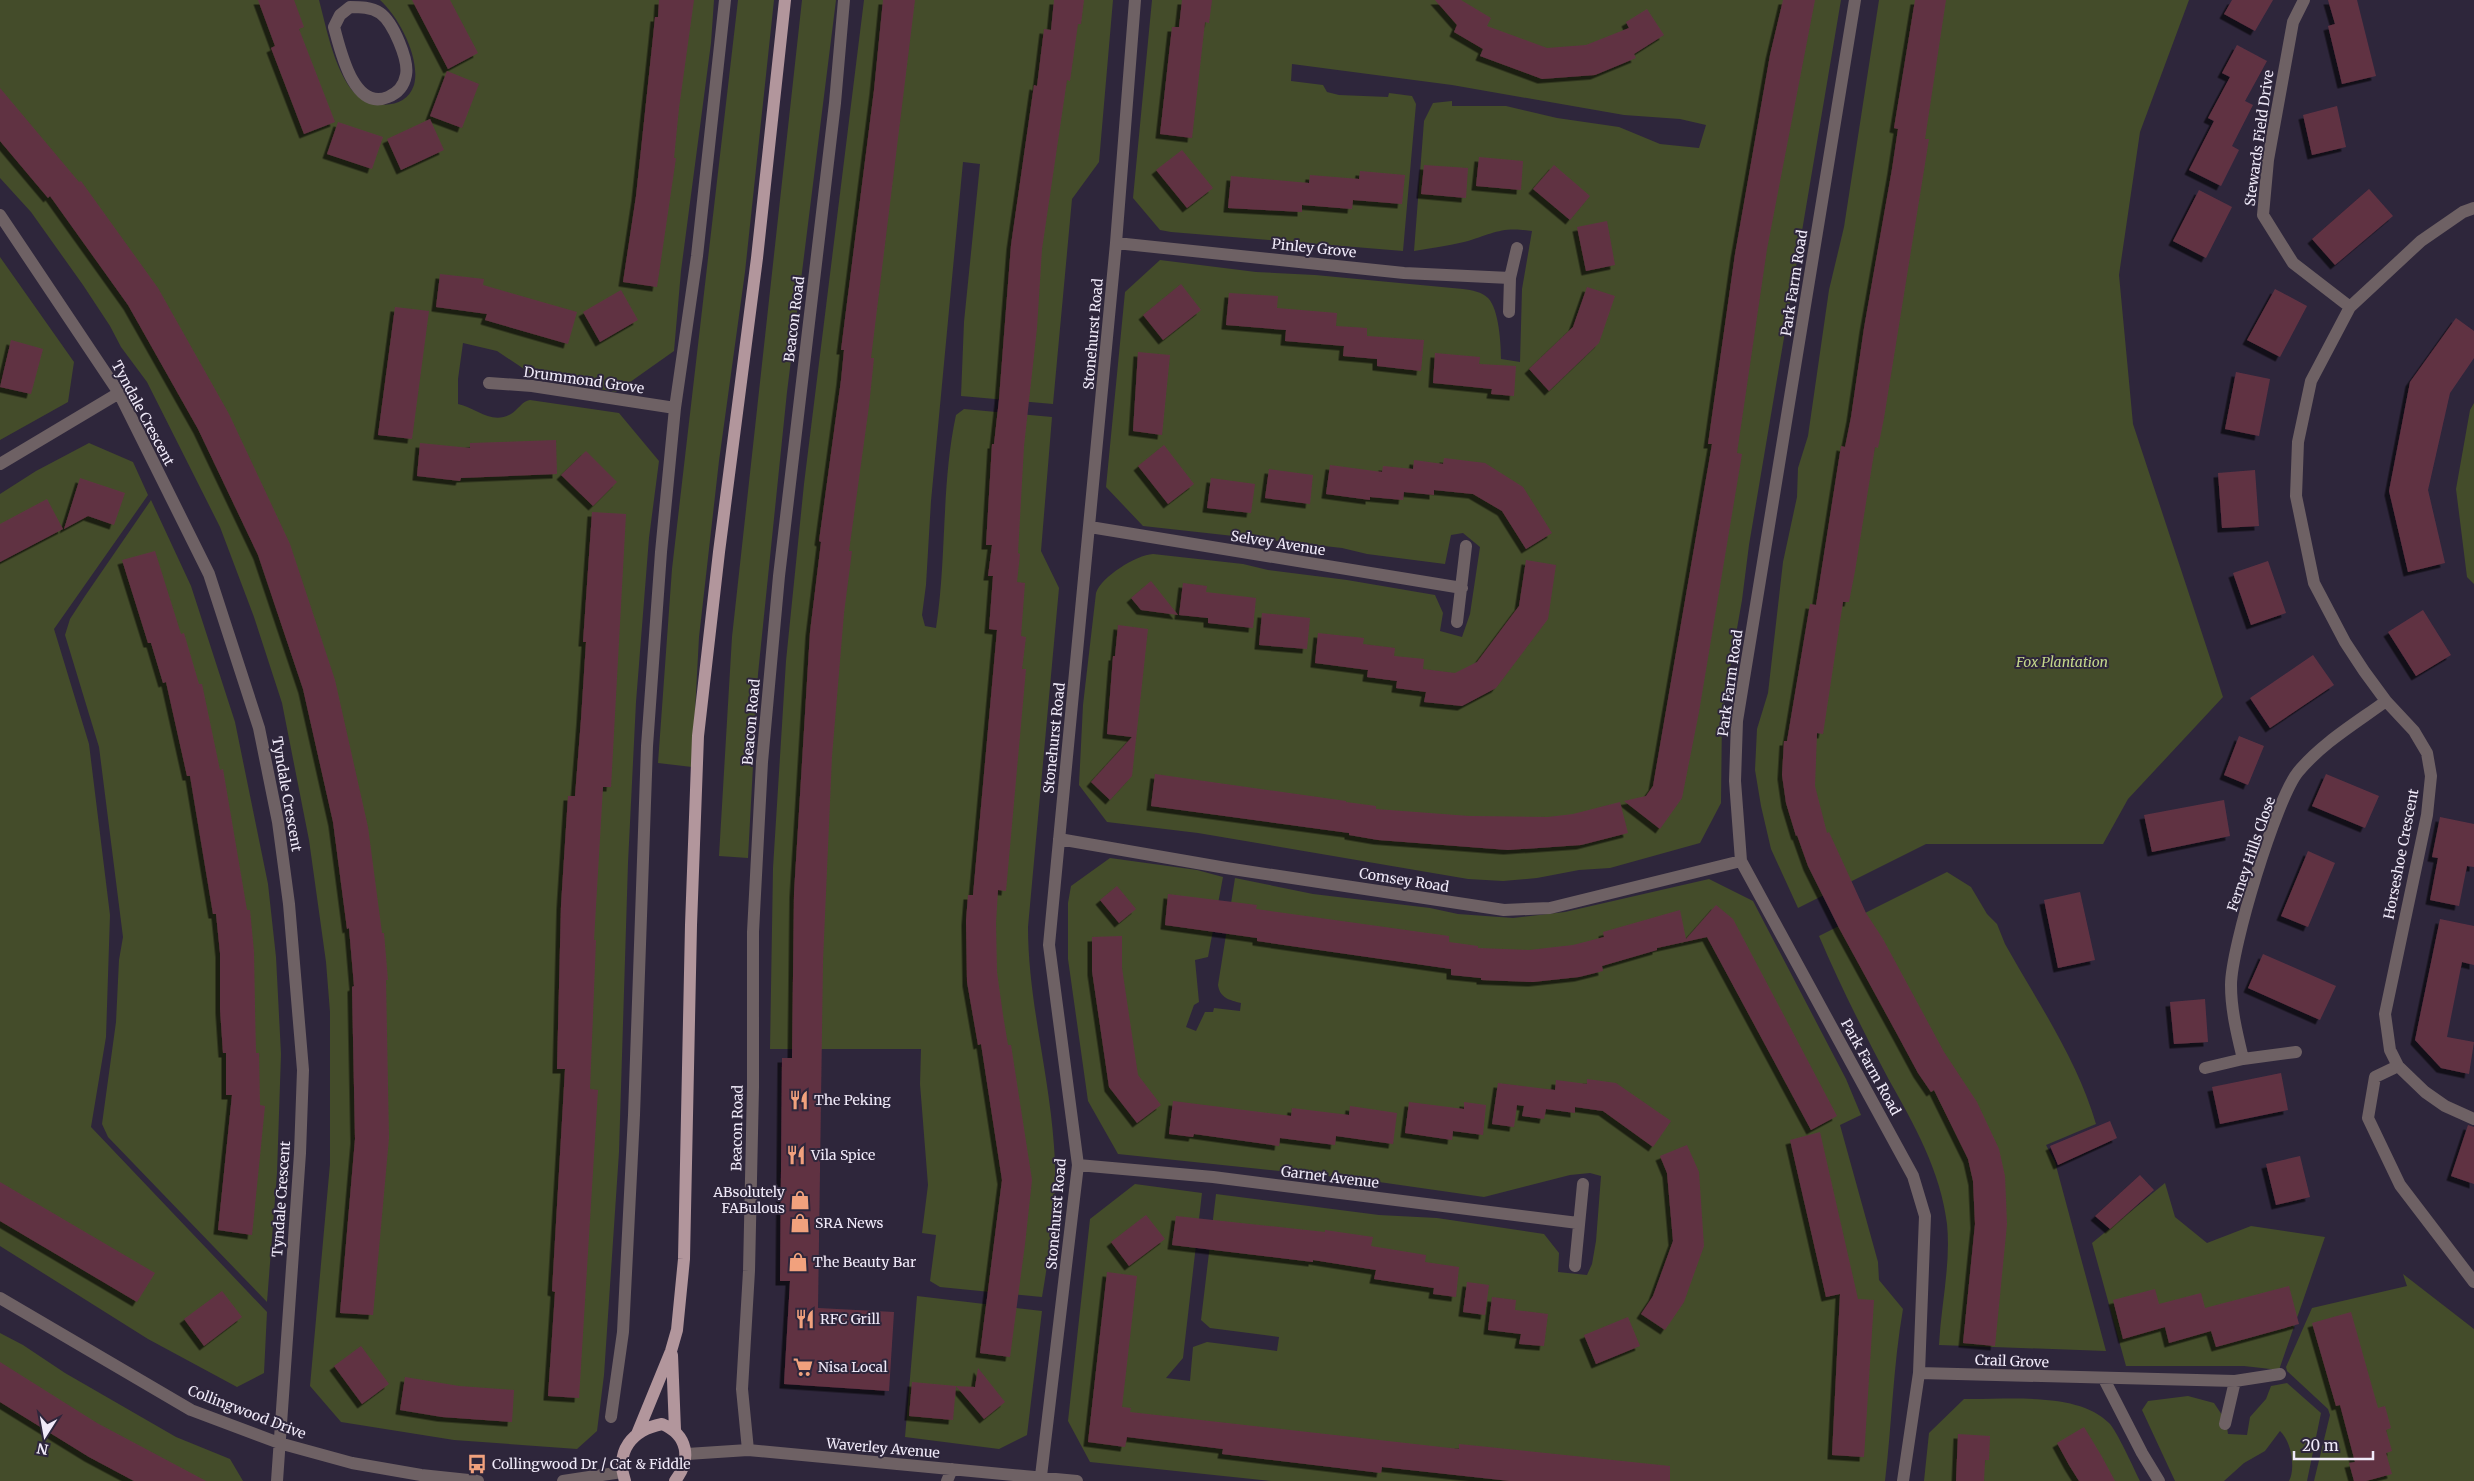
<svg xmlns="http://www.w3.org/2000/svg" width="2474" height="1481" font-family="Merriweather,serif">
<defs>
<filter id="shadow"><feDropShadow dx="-4.5" dy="4.5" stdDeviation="0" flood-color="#0009"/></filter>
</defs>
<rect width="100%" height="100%" fill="#2e263b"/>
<path fill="#444c2a" d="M0 0H319C327 30 333 64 351 89 366 108 405 113 414 85 421 59 399 17 380 0H714L711 43 681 271 674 351 616 392 536 377 497 351 463 343 458 379V404C477 408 491 425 511 414 518 410 522 401 530 400L619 413 659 461 649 538 636 702 628 863 619 1152 604 1375 597 1431 577 1449 454 1440 341 1422 310 1386 330 1164V1012L326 962 309 840 282 703 254 617 220 527 147 382 121 347 110 326 83 285 31 212 0 178Z
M738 0H774L745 272 719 461 699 637 692 767 658 763 672 569Z
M802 0H836L787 392 758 674 748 858 719 856 732 637Z
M864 0H1113L1099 162 1072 199 1053 404 961 396 964 322 980 164 963 162 931 501 926 585 922 615 925 626 936 628C947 557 941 485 956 415L964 409 1052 417 1041 551 1059 588 1028 927C1028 1000 1049 1072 1054 1146 1058 1195 1050 1249 1042 1297L940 1287 930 1281 936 1235 922 1233 928 1185 920 1084 921 1049H770L773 868 786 661 804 484Z
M1152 0H1841L1749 545 1742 600 1722 714 1721 803 1700 843 1610 868 1579 870 1537 878 1503 881 1468 879 1198 833 1107 822 1079 785 1083 705 1096 593C1101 577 1136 555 1153 554L1243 564 1268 570 1347 580 1435 595 1443 613 1440 631 1462 637 1470 614 1480 547 1463 533 1451 535 1445 564 1367 554 1342 548 1143 526 1106 487 1125 292 1160 260 1256 272 1315 275 1463 289C1472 290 1482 292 1488 298 1499 309 1501 344 1501 359L1520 362 1522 289 1532 231C1500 226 1493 234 1464 242 1447 246 1430 248 1414 251L1424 121 1433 103 1452 101V106H1506L1557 118 1619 127 1660 144 1699 148 1706 125 1680 119 1624 115 1452 85 1292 64 1291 81 1323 85 1327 92 1339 95 1388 97 1389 93 1412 96 1416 104 1403 251 1171 232 1160 230 1133 198Z
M1879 0H2189L2140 132 2119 275 2133 424 2223 697 2128 799 2103 844H1926L1798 908 1771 849 1761 806 1755 770 1757 729 1768 693 1783 562 1797 497 1798 468 1808 436 1829 290 1844 227Z
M0 257 74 362 68 402 0 440Z
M2474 403V584L2467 577 2456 489 2470 410Z
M89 443 133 462 148 495 54 629 89 744 110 915 106 1037 91 1127 267 1312 264 1373 237 1387 148 1339 0 1246V494L36 471Z
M151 500 191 586 235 722 268 884 276 957 281 1054 277 1173 267 1302 108 1137 102 1124 116 1022 119 960 123 937 99 747 65 635 70 619 85 596Z
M1110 858 1197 870 1223 877 1208 957 1195 960 1199 1002 1194 1005 1186 1027 1196 1031 1205 1012H1213L1214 1008 1240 1011 1241 1003C1229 1000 1220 998 1218 985L1235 878 1313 894 1430 908 1458 914 1513 918 1565 912 1709 879 1753 901 1846 1079 1861 1115 1840 1125 1878 1262 1879 1280 1903 1309C1893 1366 1892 1424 1885 1481H1271L1090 1462 1068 1421 1090 1219 1135 1184 1202 1193 1183 1358 1166 1378 1190 1381 1193 1347 1207 1342 1277 1351 1279 1337 1210 1328 1201 1320 1216 1194 1379 1215 1437 1218 1544 1234 1559 1253 1558 1272 1587 1275 1592 1264 1596 1241 1601 1176 1590 1173 1570 1175 1484 1197 1365 1180 1118 1154 1088 1101 1068 959V903L1071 886Z
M1947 872 1971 887 1987 914 1997 924 2005 944C2037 1001 2078 1061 2096 1124L2046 1145 2055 1162 2106 1351 1939 1345C1941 1305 1951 1264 1947 1224 1941 1172 1914 1124 1889 1080 1864 1033 1840 985 1819 936Z
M2165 1183 2175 1217 2207 1243 2251 1226 2325 1237 2279 1370 2244 1366H2126L2092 1243Z
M2403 1274 2474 1329V1481H2314L2330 1415 2328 1409 2287 1371 2286 1367 2312 1308 2407 1286Z
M917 1296 1042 1311 1027 1435 999 1449 905 1437Z
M0 1333 23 1345 65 1373 176 1437 230 1459 243 1481H0Z
M2287 1383 2321 1413 2307 1481H2289C2296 1468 2291 1441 2280 1431L2265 1451 2244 1463 2224 1481H2175L2142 1410 2148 1401 2188 1396 2214 1403 2226 1421 2228 1434 2247 1435 2250 1417 2266 1399 2271 1386Z
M1964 1399C2006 1400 2078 1391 2109 1423 2117 1431 2134 1469 2140 1481H1924L1929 1433Z"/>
<path fill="#613243" filter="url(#shadow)" d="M258 0H294L304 27 299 29 335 122 304 134 271 48 275 46Z
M412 0H450L478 53 448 69Z
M659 0H694L679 108 674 158H676L657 287 623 282 636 196 653 37 655 17H658Z
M883 0H915L871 358H874L869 406 849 551H852L844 613 832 756 823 960 818 1308 894 1312 889 1391 784 1384 790 1281H780L782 1058H792L794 893 810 632 821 542 819 541 841 380 844 350H841L874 90Z
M1054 0H1084L1081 24H1078L1070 81 1067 80 1042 249 1037 328 1024 446 1018 553 1020 554 1017 582 1025 583 1021 636 1026 637 1022 669H1026L1006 891 998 890 996 923 997 972 1003 1015 1008 1045H1011L1032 1180 1025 1244 1010 1357 980 1353 1002 1180 981 1044 978 1045 967 982 966 921 968 895H973L997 630 989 629 993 576H988L992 545H986L992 444H994L999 399 1011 245 1034 85 1037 86 1044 29 1051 30Z
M1182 0H1212L1209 23 1205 22 1192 138 1160 134 1172 27H1179Z
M1435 0H1461L1491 18 1487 26 1547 48 1586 45 1629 28 1626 22 1647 9 1664 35 1634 54 1636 58 1595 75 1542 79 1480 56 1483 49 1454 32 1457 25Z
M1783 0H1815L1767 249 1737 453 1742 454 1699 712 1682 798 1660 829 1624 801 1646 796 1653 786 1712 444H1708L1735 254 1770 55Z
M1915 0H1946L1925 139H1929L1884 418 1878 448 1875 447 1855 571 1849 602H1843L1823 734 1817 733 1815 786 1827 833 1829 832 1866 913 1883 939 1944 1052 1977 1102 1999 1149 2005 1176 2007 1224 1995 1346 1963 1343 1975 1224 1973 1181 1968 1159 1934 1090 1931 1092 1918 1073 1897 1034 1839 928 1808 866 1797 835 1796 836 1786 803 1782 775 1784 741H1787L1810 604 1816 605 1841 446 1845 447 1851 417 1864 328 1892 169 1898 129 1894 128Z
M2232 0H2273L2255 31 2224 14Z
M2328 0H2357L2376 76 2342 84 2328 26 2335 24Z
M2237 45 2267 61 2245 101 2253 105 2232 146 2239 150 2221 186 2189 170 2214 121 2208 118 2230 77 2222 73Z
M447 71 479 84 462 128 430 116Z
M0 88 79 182 81 181 158 288 229 414 290 544 335 680 368 827 382 933H384L388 980H386L389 1138 373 1315 340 1313 355 1139 352 987 354 986 349 928 347 929 333 822 303 689 258 555 198 429 128 305 50 196 48 198 0 141Z
M2337 106 2346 147 2312 155 2303 115Z
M430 119 444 150 401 170 387 139Z
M338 122 383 137 372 169 327 154Z
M1182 150 1213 188 1187 208 1156 170Z
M1479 157 1523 161 1521 190 1476 186Z
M1424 165 1468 168 1466 198 1421 194Z
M1554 165 1590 196 1570 220 1533 189Z
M1360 171 1405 175 1402 204 1353 200 1352 209 1302 205V212L1228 208 1231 176 1309 183 1310 175 1359 179Z
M2369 189 2393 216 2335 265 2312 239Z
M2199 190 2232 207 2206 258 2173 241Z
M1607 221 1615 265 1586 271 1577 227Z
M440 274 484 279 483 285 577 312 568 344 485 320 487 314 436 307Z
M1181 284 1201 310 1163 340 1143 315Z
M1587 287 1615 296 1599 343 1549 391 1529 369 1573 327Z
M2275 289 2307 306 2280 357 2247 340Z
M621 290 638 320 600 342 583 312Z
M1229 293 1278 296 1277 308 1337 313 1336 326 1367 328V336L1424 340 1421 371 1377 366V359L1343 356 1344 346 1285 341 1286 330 1226 325Z
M395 307 429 311 412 439 378 435Z
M2456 318 2474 331V358L2450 393 2428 490 2445 563 2408 572 2389 491 2410 382Z
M11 340 43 349 31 394 0 387Z
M1138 352 1170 355 1162 435 1133 431Z
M1435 353 1480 357 1479 364 1516 366 1514 396 1491 394 1492 389 1433 383Z
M2236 372 2270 379 2259 436 2225 429Z
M556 440 557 474 461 478 460 481 417 476 420 443 470 448V443Z
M1164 445 1194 484 1168 504 1138 466Z
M586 451 617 482 593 506 561 475Z
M1444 458 1485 463 1523 487 1552 533 1526 549 1502 511 1473 494 1434 490V495L1404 492 1403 500 1370 497V500L1326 494 1330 465 1382 472 1383 466 1413 469 1414 460 1443 464Z
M1269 469 1313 475 1310 504 1265 498Z
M2255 470 2259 526 2222 528 2218 473Z
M80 478 125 493 114 525 88 516 64 529Z
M1211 478 1255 484 1251 513 1207 508Z
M47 499 63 529 0 562V524Z
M592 512 626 514 611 787H603L594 940H596L590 1089 598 1090 579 1398 548 1396 555 1292 552 1291 565 1069H557L561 905 568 796H575L581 719 586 642H583Z
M155 551 181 634 184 633 199 684H202L220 770 223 769 247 910H250L254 952 255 1008 256 1053H259L260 1105 265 1106 252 1235 218 1230 232 1095H226V1053H223L220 1009V953L216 914H213L190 776H187L166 682 163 683 151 643H148L122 560Z
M1526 560 1556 565 1548 619 1496 688 1462 706 1424 702 1426 692 1396 688 1397 681 1367 677 1368 670 1315 663 1318 633 1364 638 1363 644 1395 648 1394 656 1424 659 1423 669 1455 673 1477 662 1519 606Z
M2268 561 2286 613 2251 625 2233 573Z
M1151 581 1178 615 1141 610 1131 598Z
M1183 583 1207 586 1206 592 1256 598 1253 628 1208 623V618L1179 615Z
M2423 610 2451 655 2416 676 2388 632Z
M1262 613 1310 618 1307 649 1259 645Z
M1118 625 1148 629 1132 776 1110 800 1091 782 1132 737 1107 734 1113 656H1115Z
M2313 655 2334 685 2270 728 2250 698Z
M2239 736 2264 746 2248 785 2224 775Z
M1155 774 1346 801V802L1376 806V809L1469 816 1548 817 1573 814 1620 802 1628 833 1581 845 1508 850 1378 840 1349 835V833L1151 806Z
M2326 774 2379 796 2365 828 2312 806Z
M2224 800 2230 836 2152 852 2144 815Z
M2440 817 2474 824V867L2467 866 2459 906 2430 900 2438 858 2432 857Z
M2308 851 2335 863 2308 927 2281 916Z
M1117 886 1136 909 1119 923 1100 900Z
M2080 892 2095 960 2058 968 2044 900Z
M1168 894 1257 905 1256 909 1449 936V942L1478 946V948L1529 950 1573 945 1604 937 1603 932 1680 910 1686 939 1716 905 1733 919 1837 1116 1811 1130 1707 937 1657 948V950L1602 966 1603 971 1579 977 1533 982 1481 980V978L1451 975V969L1257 941V938L1165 925Z
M2440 919 2474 926V965L2462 962 2447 1037 2474 1042 2469 1074 2441 1068 2415 1040Z
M1122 936V968L1138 1075 1161 1105 1137 1123 1109 1087 1092 971V937Z
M2263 954 2336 986 2320 1020 2248 988Z
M2205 999 2208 1042 2174 1044 2170 1002Z
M2281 1073 2288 1110 2220 1124 2212 1087Z
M1587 1079 1616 1083 1671 1121 1653 1147 1603 1111 1575 1107V1113L1546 1109 1544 1119 1522 1116 1524 1106 1517 1105 1514 1127 1492 1124 1498 1083 1555 1090 1556 1080 1587 1084Z
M1173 1101 1291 1116 1292 1108 1349 1115 1350 1106 1397 1113 1393 1144 1336 1136 1335 1145 1280 1138 1279 1146 1194 1134 1193 1137 1169 1134Z
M1409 1102 1464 1109V1102L1486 1105 1483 1135 1453 1131 1452 1140 1405 1133Z
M2110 1121 2117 1138 2058 1165 2050 1146Z
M2468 1125 2474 1127V1184L2451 1176Z
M1820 1132 1858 1299 1874 1300 1864 1457 1832 1455 1840 1294 1826 1297 1790 1140Z
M1687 1145 1699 1172 1704 1246 1684 1302 1665 1330 1641 1314 1653 1296 1673 1241 1667 1173 1660 1156Z
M2300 1156 2310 1197 2276 1205 2266 1164Z
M2140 1175 2154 1190 2110 1229 2095 1216Z
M0 1182 155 1273 137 1302 0 1221Z
M1146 1215 1165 1239 1129 1266 1111 1242Z
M1176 1216 1325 1232V1230L1373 1237 1371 1246 1426 1255 1425 1262 1459 1267 1456 1297 1433 1294 1434 1288 1374 1279 1376 1270 1313 1260V1262L1172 1245Z
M1107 1272 1137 1276 1122 1407 1131 1408 1130 1412 1459 1449V1444L1670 1466V1481H1510L1382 1467 1381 1473 1222 1454 1223 1449 1127 1437 1125 1447 1088 1442Z
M1467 1282 1489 1285 1485 1315 1463 1312Z
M2289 1286 2299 1324 2216 1347 2211 1331 2169 1343 2165 1327 2123 1339 2113 1300 2155 1289 2159 1304 2201 1293 2205 1308Z
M222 1291 242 1317 204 1346 184 1319Z
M1492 1297 1516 1300 1515 1310 1548 1314 1544 1346 1519 1344 1521 1334 1488 1330Z
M2351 1312 2378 1408 2385 1406 2391 1428 2386 1430 2392 1451 2386 1453 2392 1474 2366 1481H2354L2349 1463 2355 1462 2340 1405 2336 1406 2312 1323Z
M1628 1317 1640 1346 1596 1364 1584 1335Z
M361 1346 389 1384 362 1404 334 1366Z
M0 1362 97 1423 206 1481H134L89 1457 0 1402Z
M978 1368 1005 1402 984 1419 956 1386 975 1387Z
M405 1377 459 1386 514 1390 512 1422 442 1417 400 1410Z
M912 1382 956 1386 953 1420 909 1416Z
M2084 1427 2101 1455 2115 1481H2079L2069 1465 2057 1443Z
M1958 1434 1990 1436 1989 1460H1985L1984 1481H1956Z"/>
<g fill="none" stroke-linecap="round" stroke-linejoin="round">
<path stroke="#6e6164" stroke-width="12" d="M1855 0 1737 721 1735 781 1741 861 1913 1176 1925 1216 1919 1373 1903 1481
M2304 0 2293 22 2268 160 2263 215 2293 263 2350 307
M350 7C360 7 371 7 380 13 393 22 409 60 406 75 404 86 398 93 388 97 353 112 340 48 334 27L340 15Z
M2474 208 2463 212 2421 241 2350 307 2311 381 2298 442 2296 496 2314 583 2345 642 2364 671 2386 701 2414 731 2427 753 2431 776 2427 815 2385 1014 2390 1050 2398 1066 2425 1092 2445 1106 2474 1119
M0 215 119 393 209 574 259 728 278 822 289 904 303 1070 300 1153 277 1481
M1116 243 1404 273 1510 278
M1509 312 1510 278 1517 248
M489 383 532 386 675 408
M0 464 119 393
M1090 527 1462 588
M1457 622 1466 546
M1059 839 1226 868 1504 910 1550 908 1741 861
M2243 1059C2237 1034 2231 1010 2231 985 2231 948 2276 799 2298 772 2322 743 2356 723 2386 701
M2398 1066 2375 1077 2368 1118 2400 1185 2474 1282
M2205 1068 2243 1059 2296 1052
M1078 1165 1213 1177 1578 1223
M1575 1266 1583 1184
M0 1298 191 1410 279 1443 352 1463 421 1475 478 1481
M1919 1373 2235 1381 2280 1374
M2104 1379 2142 1453 2159 1481
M611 1417 623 1332 634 1115 647 746 661 552 675 408 697 256 725 0
M2225 1424 2235 1381
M748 1450 742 1389 749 1271 753 1087V932L762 762 779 576 835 103 844 0
M687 1454 748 1450 1077 1481
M1041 1476 1078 1165 1049 945 1116 243 1135 0
M563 1481 622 1472
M947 1481 952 1469"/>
<path stroke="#b2969c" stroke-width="12" d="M672 1355 675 1430
M637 1434 671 1351 677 1330 684 1259 691 925 698 736 719 552 757 258 785 0
M625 1481C615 1451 632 1430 662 1424 688 1435 692 1459 675 1481"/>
</g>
<defs>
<symbol id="restaurant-bare" viewBox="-9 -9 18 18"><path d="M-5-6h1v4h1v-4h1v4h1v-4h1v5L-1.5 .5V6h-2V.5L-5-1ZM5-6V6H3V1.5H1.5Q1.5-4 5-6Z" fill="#f1a17d" stroke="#2e263b" stroke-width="2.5" paint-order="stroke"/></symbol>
<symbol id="shop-bare" viewBox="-9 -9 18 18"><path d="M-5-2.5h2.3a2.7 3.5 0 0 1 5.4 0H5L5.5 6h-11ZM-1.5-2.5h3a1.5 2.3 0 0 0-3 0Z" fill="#f1a17d" stroke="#2e263b" stroke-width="2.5" paint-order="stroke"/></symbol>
<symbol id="supermarket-bare" viewBox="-9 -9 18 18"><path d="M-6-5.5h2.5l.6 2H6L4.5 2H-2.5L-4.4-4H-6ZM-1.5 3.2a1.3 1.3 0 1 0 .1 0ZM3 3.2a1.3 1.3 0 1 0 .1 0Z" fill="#f1a17d" stroke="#2e263b" stroke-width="2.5" paint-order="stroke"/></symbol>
<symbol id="bus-bare" viewBox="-9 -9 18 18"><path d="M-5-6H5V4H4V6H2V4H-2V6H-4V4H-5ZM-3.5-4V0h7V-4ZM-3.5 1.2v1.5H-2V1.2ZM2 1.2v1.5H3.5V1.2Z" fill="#f1a17d" stroke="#2e263b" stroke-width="2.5" paint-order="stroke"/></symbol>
</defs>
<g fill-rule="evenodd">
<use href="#restaurant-bare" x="785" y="1086" width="28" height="28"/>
<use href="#restaurant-bare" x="782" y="1141" width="28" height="28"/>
<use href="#shop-bare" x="786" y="1186" width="28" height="28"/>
<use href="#shop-bare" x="786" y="1209" width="28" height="28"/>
<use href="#shop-bare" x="784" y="1248" width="28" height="28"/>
<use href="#restaurant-bare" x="791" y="1305" width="28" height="28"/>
<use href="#supermarket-bare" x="789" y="1353" width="28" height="28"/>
<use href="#bus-bare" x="463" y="1450" width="28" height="28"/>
</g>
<g text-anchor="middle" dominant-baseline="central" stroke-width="4" stroke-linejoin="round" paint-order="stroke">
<g font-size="14" fill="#f0eaf9" stroke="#2e263b">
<text transform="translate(2259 138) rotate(-82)">Stewards Field Drive</text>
<text transform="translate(1314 248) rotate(6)">Pinley Grove</text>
<text transform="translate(1794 283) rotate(-81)">Park Farm Road</text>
<text transform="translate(794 319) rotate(-83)">Beacon Road</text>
<text transform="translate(1093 334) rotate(-85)">Stonehurst Road</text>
<text transform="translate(584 380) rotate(8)">Drummond Grove</text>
<text transform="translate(143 413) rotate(62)">Tyndale Crescent</text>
<text transform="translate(1278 543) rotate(9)">Selvey Avenue</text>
<text transform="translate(1730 683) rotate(-82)">Park Farm Road</text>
<text transform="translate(751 722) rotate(-85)">Beacon Road</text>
<text transform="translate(1054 738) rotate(-84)">Stonehurst Road</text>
<text transform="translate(287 794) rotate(80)">Tyndale Crescent</text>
<text transform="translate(2251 854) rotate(-71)">Ferney Hills Close</text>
<text transform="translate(2401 854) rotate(-79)">Horseshoe Crescent</text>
<text transform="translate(1404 880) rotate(9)">Comsey Road</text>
<text transform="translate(1871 1067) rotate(61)">Park Farm Road</text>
<text transform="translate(737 1128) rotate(-89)">Beacon Road</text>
<text transform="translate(1330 1177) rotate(7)">Garnet Avenue</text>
<text transform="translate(281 1199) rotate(-86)">Tyndale Crescent</text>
<text transform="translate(1056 1214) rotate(-85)">Stonehurst Road</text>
<text transform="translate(2012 1361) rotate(2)">Crail Grove</text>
<text transform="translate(247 1412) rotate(21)">Collingwood Drive</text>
<text transform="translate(883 1448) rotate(5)">Waverley Avenue</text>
</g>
<g font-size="14" font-style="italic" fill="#c3d68a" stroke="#2e263b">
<text x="2062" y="662">Fox Plantation</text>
</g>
<g font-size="14" fill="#f0eaf9" stroke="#2e263b" text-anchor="start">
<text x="814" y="1100">The Peking</text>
<text x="811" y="1155">Vila Spice</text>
<text x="785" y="1192" text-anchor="end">ABsolutely<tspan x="785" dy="16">FABulous</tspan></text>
<text x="815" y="1223">SRA News</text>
<text x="813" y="1262">The Beauty Bar</text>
<text x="820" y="1319">RFC Grill</text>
<text x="818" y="1367">Nisa Local</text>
<text x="492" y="1464">Collingwood Dr / Cat &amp; Fiddle</text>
</g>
</g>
<g transform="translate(45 1436) rotate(191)" stroke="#2e263b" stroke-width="4" paint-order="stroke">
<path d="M0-4L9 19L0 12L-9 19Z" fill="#f0eaf9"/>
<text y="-8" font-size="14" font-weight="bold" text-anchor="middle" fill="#f0eaf9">N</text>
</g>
<path d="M2294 1451v8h79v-8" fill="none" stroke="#f0eaf9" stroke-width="2.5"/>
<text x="2302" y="1451" font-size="15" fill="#f0eaf9" stroke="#2e263b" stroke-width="4" paint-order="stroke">20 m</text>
</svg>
